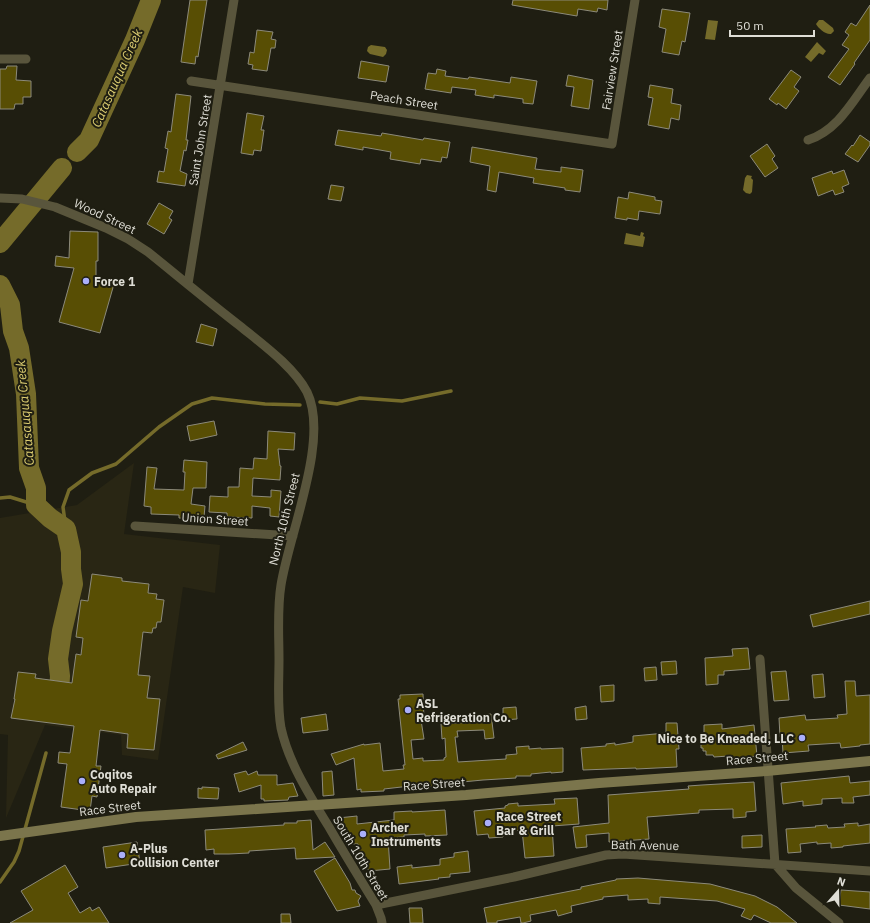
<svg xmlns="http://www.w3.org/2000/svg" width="870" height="923" font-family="'IBM Plex Sans',sans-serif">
<rect width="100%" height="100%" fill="#1f1e12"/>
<path fill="#292614" d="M134 463 124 534 220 545 215 593 183 587 158 760 122 755 121 735 45 725 6 818 8 735 0 734V518L77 505Z"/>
<path fill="#756b2a" d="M708 20 718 21 715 40 705 39Z
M819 20H823L833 28 834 31 831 34C826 35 818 28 816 24Z
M817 42 826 51 823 55 819 53 811 62 805 57Z
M371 45 385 47 387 50 386 54 383 57 370 54 367 51 368 47Z
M747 175 752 176 751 178 753 180 752 192 750 194 746 193 743 190 745 178Z
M641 232 644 233 643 236 645 237 643 247 624 244 626 233 640 236Z"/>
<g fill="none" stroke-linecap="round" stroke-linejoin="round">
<path stroke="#756b2a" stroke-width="3.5" d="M320 402 337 404 360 398 402 401 451 391
M0 498 10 497 36 505
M66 529 63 507 69 490 92 473 116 464 159 427 192 404 212 398 265 404 300 405
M0 882 14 862 19 851 46 753"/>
<path stroke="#756b2a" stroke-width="20" d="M77 152 89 140 135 40 151 0
M0 243 62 168
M0 285 10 305 13 331 19 348 26 394 29 468 36 488V505L50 518 66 529 71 552V569L73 584 62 631 58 659 60 676 59 694"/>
</g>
<path fill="#584e04" stroke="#8c8a7b" d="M190 0H207L198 57 196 56 195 64 181 62Z
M513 0H608L607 10 598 8 597 12 578 9 577 16 512 5Z
M870 5V40L854 63 855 64 840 85 828 77 849 49 842 45 849 35 845 32 851 23 856 26Z
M662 9 690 13 685 42 682 41 679 55 662 52 666 29 659 27Z
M257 30 273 32 271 39 276 40 275 48H271L267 71 252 69 253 65 248 64 250 52 254 53Z
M361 61 389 66 386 82 358 78Z
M7 66H17L16 80 31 81V97H23V104H15L14 109H0V69H6Z
M437 69 446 71 445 76 468 79 469 77 510 83 511 77 537 81 533 104 523 103V99L494 95V98L475 95 476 90 452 87 451 93 425 89 428 73 436 74Z
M791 70 801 77 794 87 799 91 786 109 778 103 777 105 769 99Z
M568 75 593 80 589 109 571 106 574 87 566 86Z
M650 85 673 89 671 103 681 105 679 120 671 118 669 129 648 125 653 98 648 97Z
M176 94 191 96 186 140H188L186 151 184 150 180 171 187 174 185 186 157 182 159 171 164 172 168 149 165 148 168 131 171 132Z
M247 113 264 116 261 130H264L261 151 254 150 253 155 241 153Z
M338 130 381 136 382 133 423 140 424 138 450 142 447 158 442 157 441 162 421 159 420 164 390 159 391 152 363 147V150L335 145Z
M860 135 870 142V145L858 162 845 154 852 145 853 146Z
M767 144 775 156 772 159 778 168 765 177 750 156Z
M472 147 537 158 535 169 561 172V167L583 170 580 192 565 190V188L533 183 534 178 499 172 496 192 487 190 490 166 470 162Z
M844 170 849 184 842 187 844 192 835 195 833 190 818 196 812 178 832 171 833 174Z
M331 185 344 187 341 201 328 199Z
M629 192 655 197V200L662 201 660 214 639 211 638 220 627 218V220L615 218 618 197 628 199Z
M159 203 173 211 169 218 172 220 164 234 147 224Z
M70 231 98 232V261H96V279L114 284 100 333 59 322 74 268 55 266 56 256 69 258Z
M201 324 217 329 213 346 196 342Z
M214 421 217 435 190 441 187 426Z
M268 431 295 433 294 450 278 449 280 466H281L280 480 253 478 252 496 271 497V490L281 491 279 517 270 516V508L252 506V518L227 517V513L209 512 210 496 228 497V487H239L240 468 253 469 254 458 267 459Z
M184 460 207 462 206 488H193L191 504 205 506 204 517H202V519L179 518V515L151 514V507L144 506 147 467 157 468 154 489 184 490 185 472H183Z
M92 574 122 578V581L149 584 148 593 157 594 156 599 164 600 161 622H157L156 628H153L152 633 143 632 138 675 150 676 147 698 160 699 154 750 127 748 128 734 100 730 96 766H101L97 797 92 796 90 811 61 807 67 764 58 763 59 752 70 753 74 726 11 718 15 699H14L18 672 36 674 35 678 72 683 76 654 81 655 83 638 76 637 81 600 88 601Z
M870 601V614L813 627 810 615Z
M748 648 750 669 724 671V675H718V684L706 685 705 658 733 656 732 649Z
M676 661 677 674 662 675 661 662Z
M656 667 657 680 645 681 644 668Z
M786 671 789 700 774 701 771 672Z
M823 674 825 697 814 698 812 675Z
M845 681H855L856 696 870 695V744L860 745V746L841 748 840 743 808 745 809 751 783 753 782 737H780L779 718 805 715 806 720 838 718 837 715 847 714Z
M614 685V701L601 702 600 686Z
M423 694 424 719 421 720 424 739 411 740 413 759 423 758V761L444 760V758L446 757 445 738 442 739 441 724 473 722 472 718 482 717V715L491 714 494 738 485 739 484 730 457 731 458 737H455L458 762 506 759V755L517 754 516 747 529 746V749L541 748V749L563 748V772L551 773V772L531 774V776H516V778L483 780 462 782 463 784 440 786 419 787V785L384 789V791L361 792V789L357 790 354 758 336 765 331 754 364 744V745L380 743 383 771 404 769 403 765H405L398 699H400V695Z
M586 706 587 719 576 720 575 708Z
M516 707 517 719 503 720V708Z
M326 714 328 730 303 733 301 718Z
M666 723H677L679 749H676L677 767 636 769V768L583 770 581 748 606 746V744L615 743V745L633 742V736L666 733Z
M722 724V729L754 725 757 756 729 759V756L714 757 713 755H706V751H703V748H701V738H704V725Z
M243 742 247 750 218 759 216 755Z
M246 771 248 775 257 771 258 775H277V785L293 783 298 796 289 797 288 800 264 801V799H261V785L239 792 234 774Z
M332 771 334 795 323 796 322 772Z
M849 776 850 783 870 781V795L853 797 854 803H842V798L822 799V804L813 805 803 806V801L783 804 781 783Z
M754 782 756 811 746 812V817L733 818V809L699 810V813L647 817 649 839 609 842V833L586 835 587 847 576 848 573 827 609 823 608 795 689 789 688 786 702 785Z
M202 787 219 788 218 799 198 798V788L202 789Z
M577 798 579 824 552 826 554 856 525 858 522 830 502 832 503 837 489 838 488 834 477 835 474 811 505 808V806L508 805V804L518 803V806L555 804 554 799Z
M445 810 447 835 425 836V834L404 835V837L388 838 390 869 369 871 359 854 358 844H352L338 818 357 816V824L394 820V812L412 811V812Z
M311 820 313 850 325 842 335 857 296 859 295 848 249 851V853L229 854H214V849L206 850 205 830 284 825V823H297V821Z
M858 823V826L870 824V843L843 846V847L831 848V843L817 844V842L800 844 801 852 788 853 786 829 816 827 815 826 827 825 828 828 845 827 844 824Z
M762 835V847L742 848V836Z
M137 842 140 863 106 868 103 847Z
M468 851 470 872 450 874V877L438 878 439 879 399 884 397 867 412 865V868L440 865V859L454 857V853Z
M335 858 350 883 352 890H355L356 893 361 896 358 901 360 906 337 911 314 871Z
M65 865 78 887 68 893 80 913 90 907 92 911 99 907 109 923H10L33 910 21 891Z
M638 878 710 884 755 896 777 907 797 923H771L754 915 751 920 741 916 745 909 717 901 660 897V904L648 903V899L628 900V895L603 897V899L571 906 572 912 558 916 556 910 530 915 531 921 523 923H521L520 917 497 921V923H487L484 908 581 889V887L616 880V879Z
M841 890 870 892V909L839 905Z
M409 908H422L423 923H410Z
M281 914H290L291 923H281Z"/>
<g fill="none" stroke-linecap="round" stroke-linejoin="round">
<path stroke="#59553c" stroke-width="9" d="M0 59H26
M191 81 612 144 635 0
M808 140C838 130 852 102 870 78
M0 198 22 199 55 207 106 228 128 239 148 252C179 277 209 302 240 326 262 344 294 367 307 392 330 439 289 534 281 585 277 609 279 635 279 660 279 683 277 706 281 728 289 764 310 796 329 827 344 853 360 879 376 905L381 918 382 923
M188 284 234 0
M135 526 293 536
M760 659 775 864 796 888 839 923
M376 905 514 877 606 855 623 854 870 871"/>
<path stroke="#7b754c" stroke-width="10" d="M0 836 136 817 466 795 599 783 767 771 870 761"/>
</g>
<g fill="#aaaffb" stroke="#1f1e12" stroke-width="1.5">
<circle cx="86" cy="281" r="4"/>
<circle cx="408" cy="710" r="4"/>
<circle cx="802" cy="738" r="4"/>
<circle cx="82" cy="781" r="4"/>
<circle cx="488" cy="823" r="4"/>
<circle cx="363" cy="834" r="4"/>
<circle cx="122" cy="855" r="4"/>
</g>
<g text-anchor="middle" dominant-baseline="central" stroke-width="4" stroke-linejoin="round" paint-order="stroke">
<g font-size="12" fill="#dfded6" stroke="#1f1e12">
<text transform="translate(612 70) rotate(-81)">Fairview Street</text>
<text transform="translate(404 100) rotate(9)">Peach Street</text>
<text transform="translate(200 140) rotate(-81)">Saint John Street</text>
<text transform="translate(105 216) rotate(25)">Wood Street</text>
<text transform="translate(215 519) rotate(4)">Union Street</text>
<text transform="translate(284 519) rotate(-76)">North 10th Street</text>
<text transform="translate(757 758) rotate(-5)">Race Street</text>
<text transform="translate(434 784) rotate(-4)">Race Street</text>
<text transform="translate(110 808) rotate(-7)">Race Street</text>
<text transform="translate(645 845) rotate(1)">Bath Avenue</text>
<text transform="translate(361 858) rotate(59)">South 10th Street</text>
</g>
<g font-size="12" font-weight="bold" fill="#dfded6" stroke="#1f1e12" text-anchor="start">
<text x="94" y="281">Force 1</text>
<text x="416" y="703">ASL<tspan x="416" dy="14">Refrigeration Co.</tspan></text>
<text x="794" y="738" text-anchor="end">Nice to Be Kneaded, LLC</text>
<text x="90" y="774">Coqitos<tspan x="90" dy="14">Auto Repair</tspan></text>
<text x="496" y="816">Race Street<tspan x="496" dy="14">Bar &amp; Grill</tspan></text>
<text x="371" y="827">Archer<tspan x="371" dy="14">Instruments</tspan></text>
<text x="130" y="848">A-Plus<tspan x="130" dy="14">Collision Center</tspan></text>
</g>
<g font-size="13" font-style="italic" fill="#ddce71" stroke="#1f1e12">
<text transform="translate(117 78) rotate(-66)">Catasauqua Creek</text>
<text transform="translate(25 413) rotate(-95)">Catasauqua Creek</text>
</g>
</g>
<g transform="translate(838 891) rotate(20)" stroke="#1f1e12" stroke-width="3" paint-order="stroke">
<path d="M0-3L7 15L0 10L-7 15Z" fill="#dfded6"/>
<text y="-6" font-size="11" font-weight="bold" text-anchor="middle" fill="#dfded6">N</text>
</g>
<path d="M730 30v6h84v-6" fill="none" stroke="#dfded6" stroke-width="2"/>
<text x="736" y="30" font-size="12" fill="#dfded6" stroke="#1f1e12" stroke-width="3" paint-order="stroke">50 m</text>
</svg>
